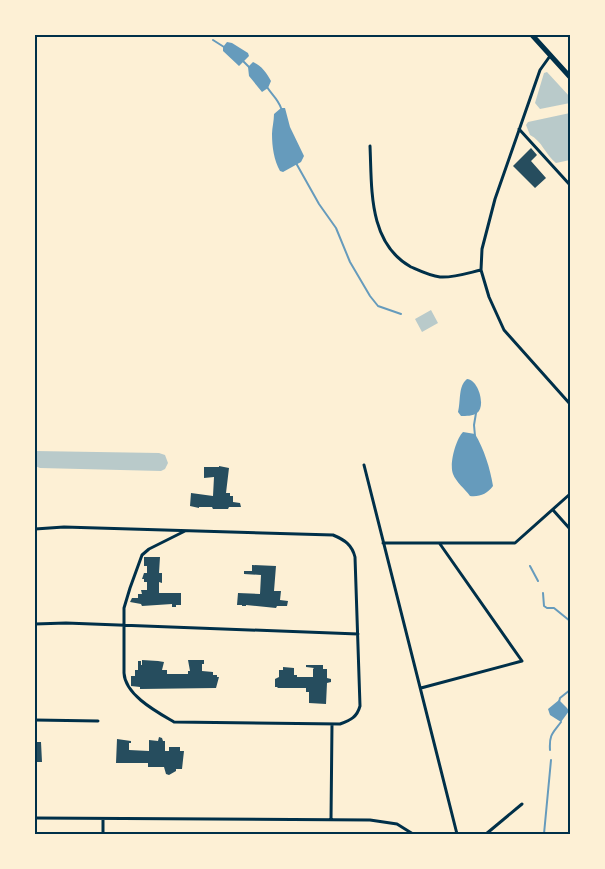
<svg xmlns="http://www.w3.org/2000/svg" width="605" height="869" font-family="Jost,sans-serif">
<rect width="100%" height="100%" fill="#fdf0d5"/>
<path fill="#b9caca" d="M547 72 570 97V103L540 109 535 103 544 73Z
M570 113V160L556 163C545 154 542 141 530 135L526 125 528 122Z
M431 310 438 323 422 332 415 319Z
M35 451 159 453 165 455 168 463 165 469 161 471 40 468 35 466Z"/>
<path fill="#669bbc" d="M227 42 232 43 248 53 249 56 239 66 223 51V47Z
M253 62C261 65 267 73 271 81L268 88 262 92 249 76 248 67Z
M281 108H285L290 127 304 156 301 162 283 172 280 171C274 160 272 147 272 134 272 128 274 121 274 114Z
M467 379C479 380 486 407 477 413 473 416 466 416 461 416L458 412C461 401 458 386 467 379Z
M463 432 475 434C484 449 490 468 493 486 487 494 480 497 470 496 465 489 456 482 453 474 449 464 456 439 463 432Z
M559 700 567 708 569 711 561 722 550 715 548 709Z"/>
<g fill="none" stroke-linecap="round" stroke-linejoin="round">
<path stroke="#669bbc" stroke-width="2" d="M213 40 224 47
M242 60 249 67
M267 87C272 95 278 99 281 108
M296 163 319 204 336 228 350 262 370 296 378 306 401 314
M475 436 474 425 476 413
M530 566 538 581
M543 593 544 606 547 608H554L570 621
M559 702 560 698 570 690
M550 750C549 734 553 733 561 722
M544 834 551 760"/>
</g>
<path fill="#264d5e" d="M531 148 537 155 531 161 546 178 535 188 513 166Z
M219 466 229 468 226 493H230V496H233V502L240 503 241 507H229L228 509H213L212 507H199V508L190 506 191 493 213 496 214 477 204 478V467H219Z
M144 557H160L159 573H162V583L159 582V593H181V605H176V607H172V604L142 606 141 604 130 602 132 598H138V594H142L141 590H147V582H144V579H142L144 573H147V566H144Z
M252 565 276 566 274 591H281L280 600 288 601 287 606H277L276 608 246 605V606H242V605H237L238 593 260 594 261 575 244 574V571H252Z
M142 660 158 661 164 662 162 670H167V674H188V671H190L188 660H204V664H202V671L213 672V675H217V677H219L216 688 140 689V687L131 686V676H135V670H138V661H141V665H142Z
M306 665H323V669H327V678L331 679V682L327 683 326 704 309 703V692H306V688H278L277 687H275V679L279 677V670H283V667L294 668V675H297V677H313V669L314 668 306 667Z
M159 737 162 738 163 741H165V751H169V747H180V751H184L182 769H176V771L169 775 166 774 164 767H148V763H116L117 739 131 741V743H129V750L149 751V740L158 741Z
M35 742H41L42 762H35Z"/>
<g fill="none" stroke-linecap="round" stroke-linejoin="round">
<path stroke="#003049" stroke-width="3" d="M550 56 540 70 495 199 482 249 481 270 489 297 504 330 570 404
M519 129 570 185
M370 146C372 189 368 243 411 267 420 271 430 276 440 277 453 278 468 273 481 270
M364 465 457 834
M553 510 570 529
M35 529 64 527 333 535C345 540 352 545 355 557L360 706C357 717 351 720 340 724L174 722C157 712 125 695 124 673V608L130 588 142 555 149 549 185 531
M383 543H515L570 494
M35 624 66 623 358 634
M421 688 522 661 440 544
M35 720 98 721
M35 818 370 820 397 824 413 834
M103 819V834
M331 820 332 724
M486 834 522 804"/>
<path stroke="#003049" stroke-width="5" d="M532 35 570 77"/>
</g>
<rect width="605" height="869" fill="none" stroke="#fdf0d5" stroke-width="72"/>
<rect x="36" y="36" width="533" height="797" fill="none" stroke="#003049" stroke-width="2"/>
</svg>
